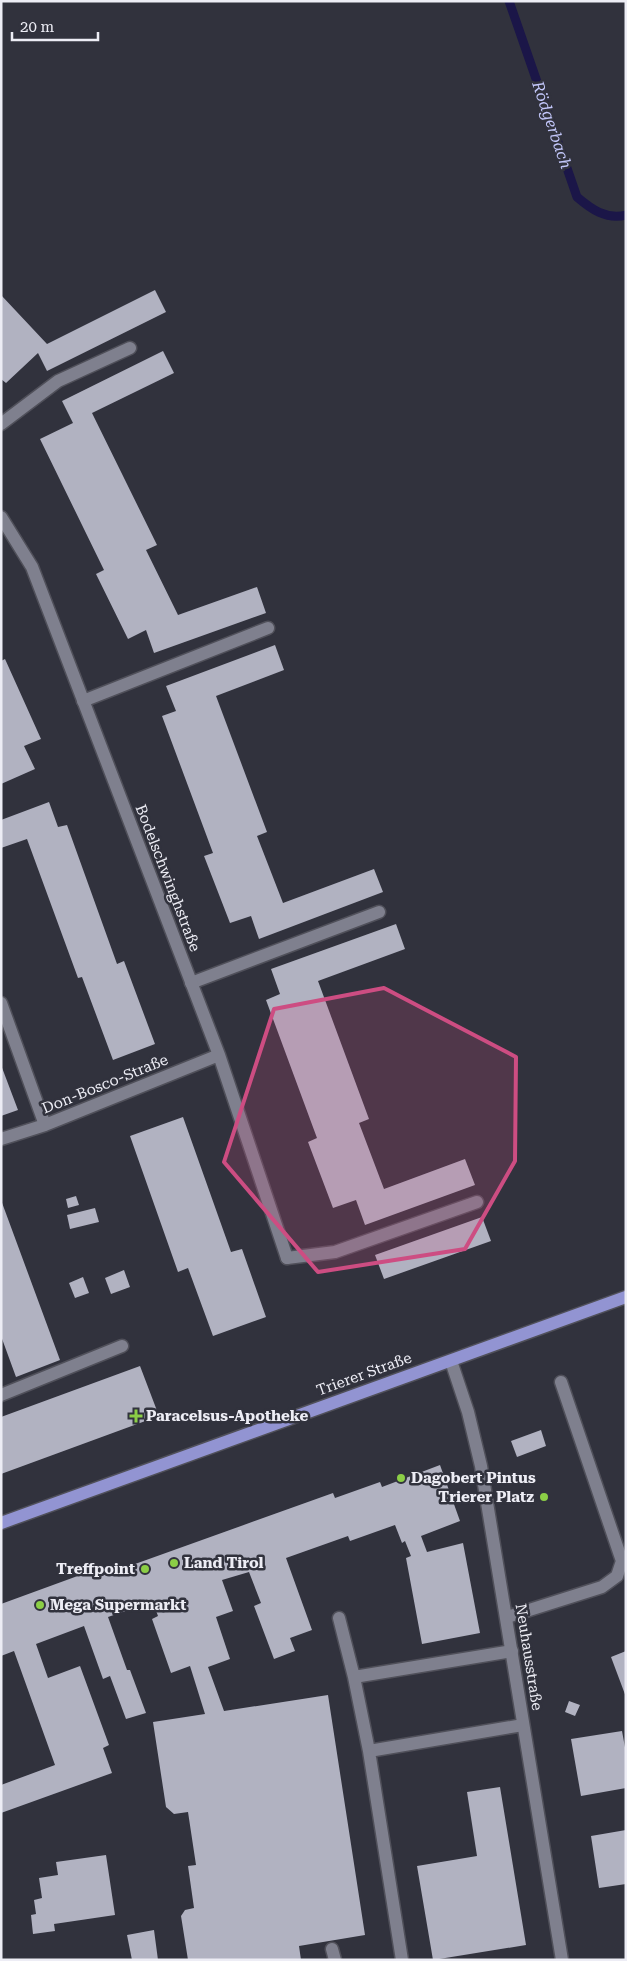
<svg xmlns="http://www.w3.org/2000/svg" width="627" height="1961" font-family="'Roboto Serif',serif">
<rect width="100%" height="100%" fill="#31323d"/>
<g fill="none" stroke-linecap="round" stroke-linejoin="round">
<path stroke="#1b1648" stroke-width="9" d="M509 1 577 197C591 209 606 220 626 215"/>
</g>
<path fill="#b1b2c1" d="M155 290 166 312 47 371 38 353 6 383 1 379V295L47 344Z
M163 351 174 373 92 413 157 545 146 550 178 615 257 587 266 613 154 653 146 630 128 639 96 574 104 570 40 439 73 423 62 401Z
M275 645 284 670 216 696 267 832 257 836 283 903 374 869 383 892 259 939 251 916 230 923 204 856 213 853 162 716 176 711 166 686Z
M5 659 41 739 24 746 35 769 1 784V661Z
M49 802 58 827 67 825 117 964 124 961 155 1044 113 1060 82 977 78 978 27 839 1 848V820Z
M396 924 405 949 318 981 369 1119 359 1123 384 1189 465 1159 475 1185 365 1225 356 1200 333 1208 308 1142 317 1138 266 1000 280 994 271 969Z
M1 1065 18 1110 1 1116Z
M183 1117 231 1252 242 1249 266 1317 213 1336 188 1268 178 1272 130 1136Z
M76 1196 79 1205 68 1208 66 1199Z
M1 1200 60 1360 16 1377 1 1336Z
M95 1208 99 1222 70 1229 67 1215Z
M482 1217 491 1241 384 1279 375 1255Z
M124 1270 130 1287 111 1294 105 1278Z
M83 1277 89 1293 75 1298 69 1283Z
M140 1366 159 1416 1 1474V1417Z
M541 1430 546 1446 517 1457 511 1441Z
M440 1465 460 1521 421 1536 427 1552 463 1543 480 1633 422 1644 406 1558 411 1556 405 1541 402 1543 395 1525 350 1541 348 1536 286 1558 312 1630 290 1638 295 1651 274 1659 254 1606 261 1603 249 1572 222 1580 233 1611 216 1617 230 1659 208 1667 224 1711 328 1695 365 1935 299 1946 301 1960H188L181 1916 185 1910 194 1908 188 1866 196 1865 188 1812 174 1814 166 1807 153 1722 205 1714 190 1666 171 1673 152 1619 158 1616 154 1605 138 1611 137 1607 108 1617 127 1670H130L146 1713 126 1719 110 1676 103 1679 84 1626 36 1644 48 1678 80 1666 109 1745 103 1748 112 1773 1 1813V1785L55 1765 14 1651 1 1656V1604L94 1570 96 1578 333 1493 335 1498 380 1482 382 1487Z
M626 1651V1697L611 1657Z
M569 1701 580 1705 575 1716 565 1712Z
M622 1731 626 1753V1788L581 1796 571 1739Z
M500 1787 526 1945 433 1960 417 1866 477 1856 467 1792Z
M626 1830V1884L599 1888 591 1836Z
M106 1855 115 1915 54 1924 55 1931 33 1934 31 1915 36 1914 34 1900 42 1898 39 1878 58 1875 56 1862Z
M154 1930 158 1960H132L127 1935Z"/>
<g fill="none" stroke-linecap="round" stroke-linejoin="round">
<defs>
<path id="service" d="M1 424 58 381 130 348
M83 701 268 628
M191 983 379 912
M287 1258 335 1252 477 1202
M1 1395 122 1346
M507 1617 602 1587 617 1576 622 1561 561 1382
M339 1618 354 1677 512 1651
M354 1677 369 1751
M332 1949 335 1960
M402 1960 369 1751 523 1725"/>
<path id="minor" d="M1 517 32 567 219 1055 287 1258
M1 1003 45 1125
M1 1139 45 1125 219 1055
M451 1361 468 1412 481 1466 562 1960"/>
<path id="primary" d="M1 1523 626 1297"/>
</defs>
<use href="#service" stroke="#50505a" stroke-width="15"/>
<use href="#minor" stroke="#50505a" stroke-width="15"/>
<use href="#primary" stroke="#50505a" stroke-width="15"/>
<use href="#service" stroke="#7f808e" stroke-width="12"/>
<use href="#minor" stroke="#7f808e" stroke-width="12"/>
<use href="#primary" stroke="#9294d2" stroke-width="12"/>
</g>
<path fill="#cd4d82" fill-opacity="0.2" stroke="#cd4d82" stroke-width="4" stroke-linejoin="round" d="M384 988 516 1057 515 1161 465 1249 318 1272 224 1162 274 1009Z"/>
<g fill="#8bce46" stroke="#31323d" stroke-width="2">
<path d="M133.5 1408.5h5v5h5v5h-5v5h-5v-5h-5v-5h5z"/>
<circle cx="401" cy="1478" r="5"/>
<circle cx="544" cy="1497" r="5"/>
<circle cx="174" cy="1563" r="5"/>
<circle cx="145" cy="1569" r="5"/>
<circle cx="40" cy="1605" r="5"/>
</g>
<g text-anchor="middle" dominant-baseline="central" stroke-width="5" stroke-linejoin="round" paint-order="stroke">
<g font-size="15" fill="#ededf5" stroke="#31323d">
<text transform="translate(168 878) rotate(69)">Bodelschwinghstraße</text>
<text transform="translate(105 1084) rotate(-22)">Don-Bosco-Straße</text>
<text transform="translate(364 1374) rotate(-20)">Trierer Straße</text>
<text transform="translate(529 1657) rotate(81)">Neuhausstraße</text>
</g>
<g font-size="15" font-weight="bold" fill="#ededf5" stroke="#31323d" text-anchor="start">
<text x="146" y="1416">Paracelsus-Apotheke</text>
<text x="411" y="1478">Dagobert Pintus</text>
<text x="534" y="1497" text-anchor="end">Trierer Platz</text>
<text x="184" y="1563">Land Tirol</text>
<text x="135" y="1569" text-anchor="end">Treffpoint</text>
<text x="50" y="1605">Mega Supermarkt</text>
</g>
<g font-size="16" font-style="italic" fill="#c3c7fa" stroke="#31323d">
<text transform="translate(552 125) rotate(71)">Rödgerbach</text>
</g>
</g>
<rect width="627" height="1961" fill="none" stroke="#ededf5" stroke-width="5"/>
<path d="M12 32v8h86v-8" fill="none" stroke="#ededf5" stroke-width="2.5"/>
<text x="20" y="32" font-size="15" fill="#ededf5" stroke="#31323d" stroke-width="4" paint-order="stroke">20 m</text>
</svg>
